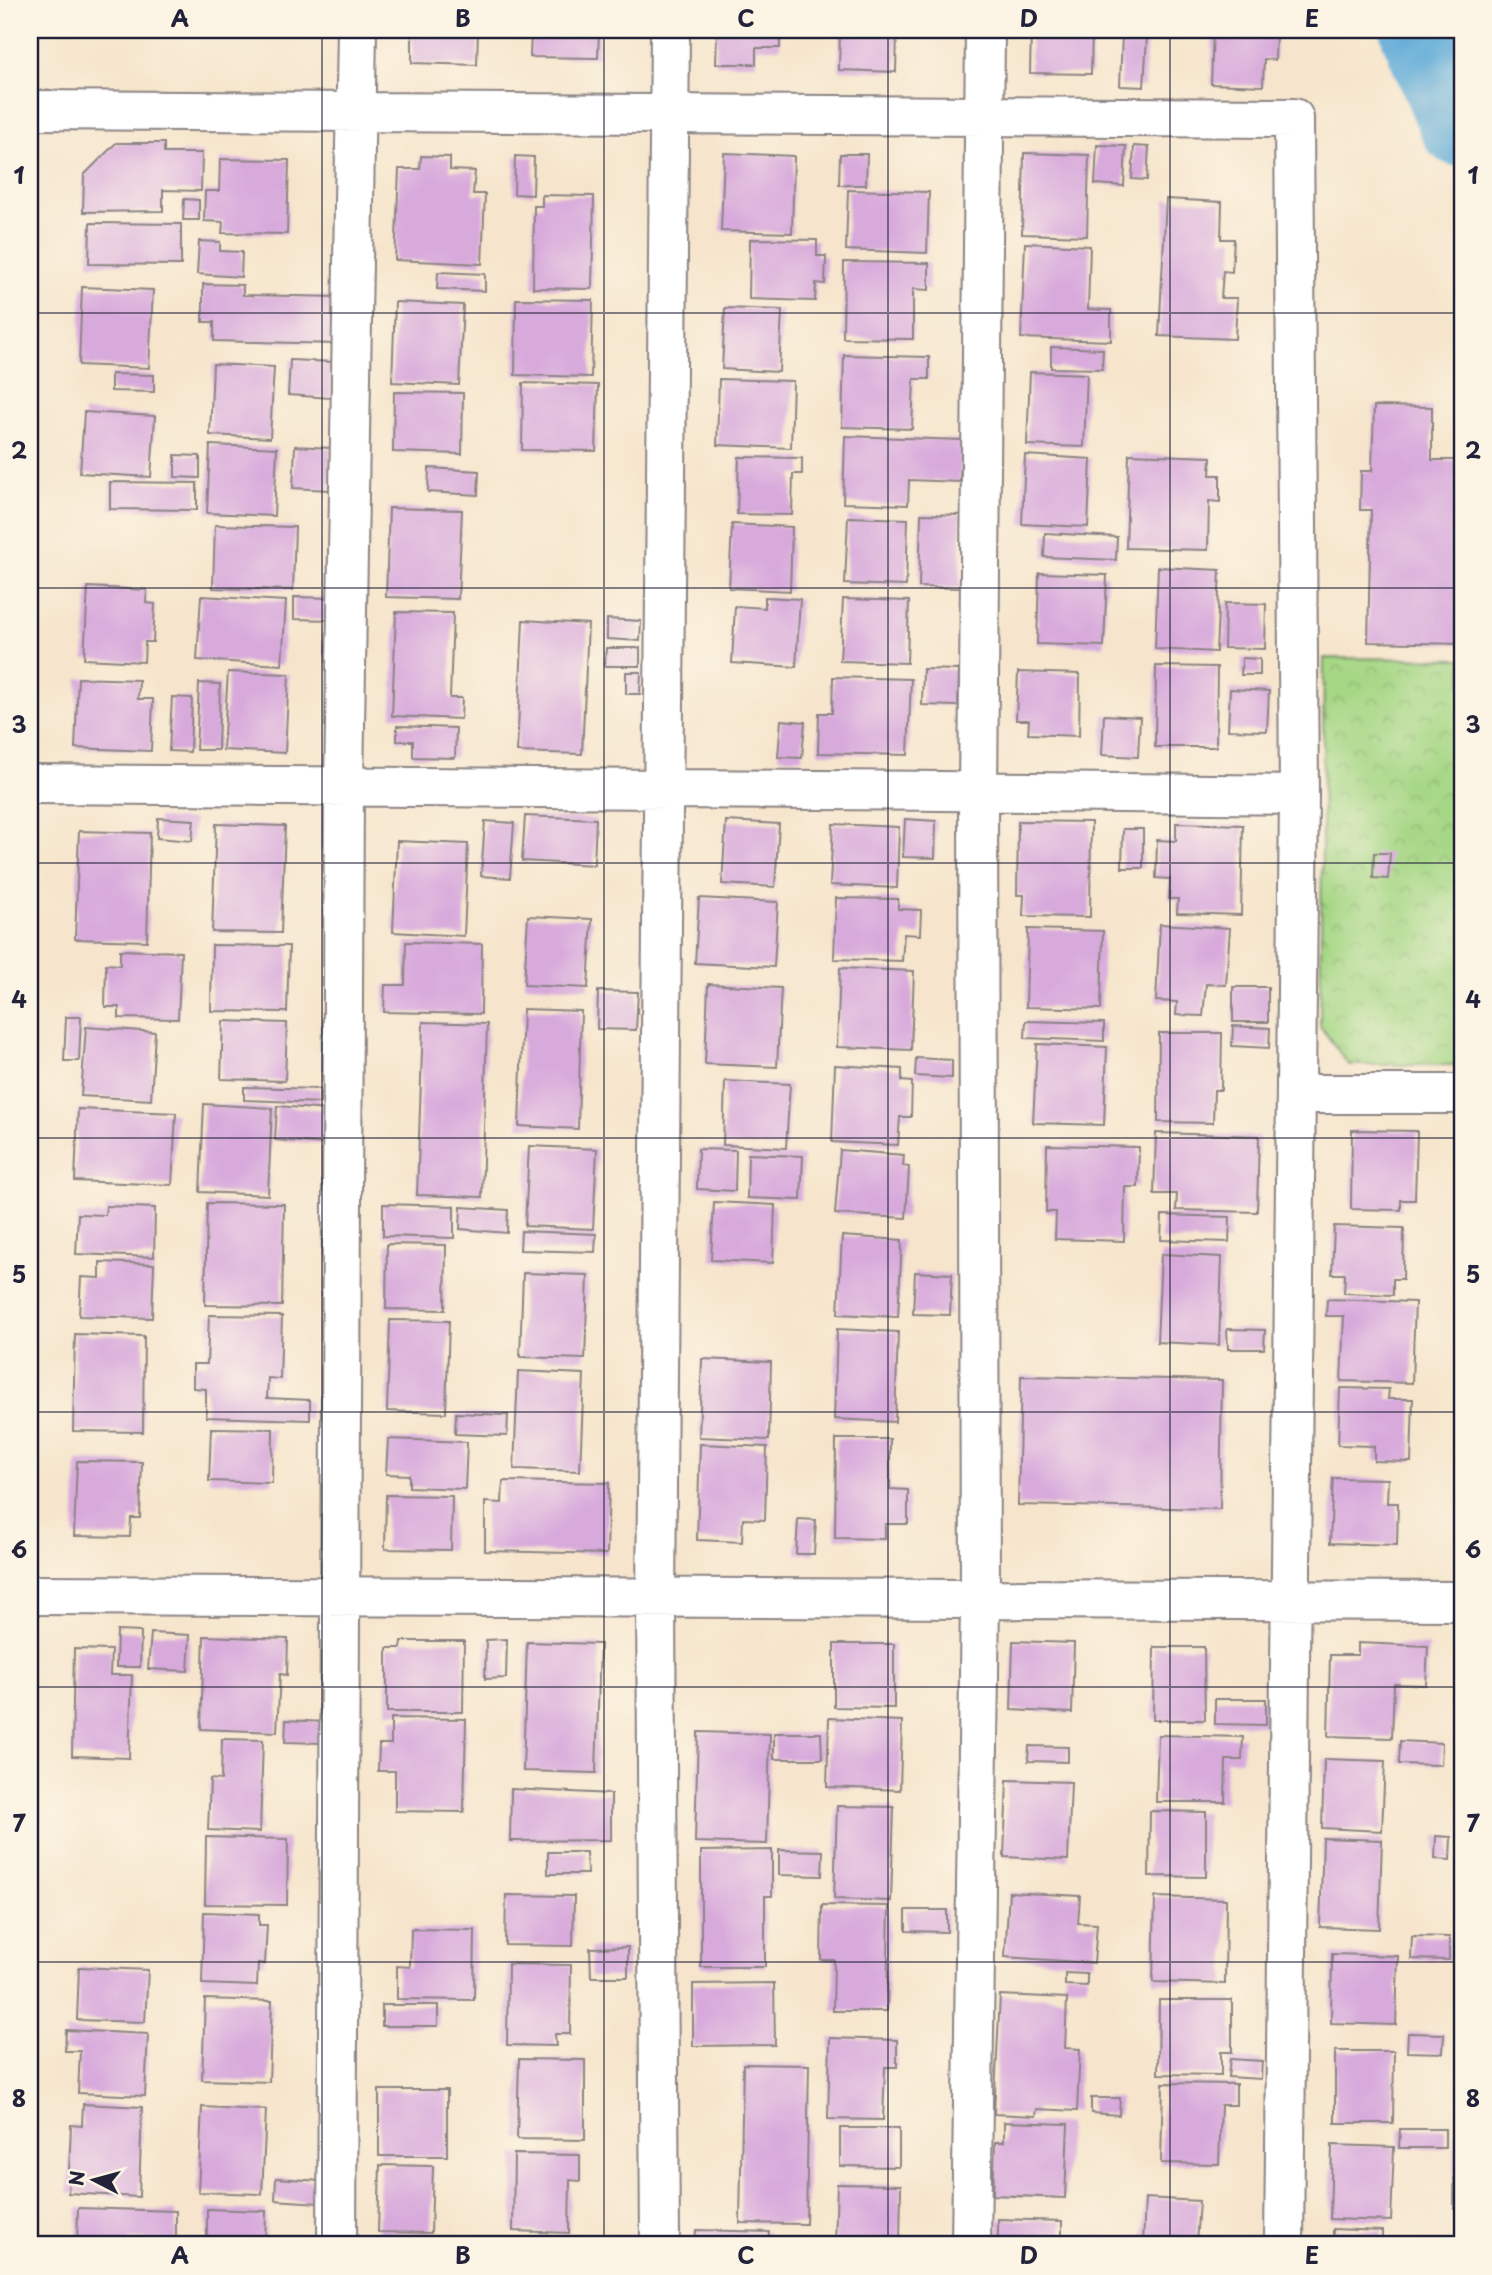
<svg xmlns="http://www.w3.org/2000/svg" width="1492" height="2275" font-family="'Playpen Sans',sans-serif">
<defs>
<pattern id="park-crowns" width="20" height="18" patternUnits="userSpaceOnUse" patternTransform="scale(1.75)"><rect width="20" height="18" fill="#a6d785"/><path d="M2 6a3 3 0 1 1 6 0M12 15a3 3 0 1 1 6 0" fill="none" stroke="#8fb874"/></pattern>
</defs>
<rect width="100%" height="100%" fill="#fcf5e5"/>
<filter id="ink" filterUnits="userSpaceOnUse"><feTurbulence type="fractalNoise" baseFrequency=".0143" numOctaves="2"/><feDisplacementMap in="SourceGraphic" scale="14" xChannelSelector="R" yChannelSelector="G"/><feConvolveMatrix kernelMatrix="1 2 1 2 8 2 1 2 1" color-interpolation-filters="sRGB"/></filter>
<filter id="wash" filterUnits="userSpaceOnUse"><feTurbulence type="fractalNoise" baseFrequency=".00686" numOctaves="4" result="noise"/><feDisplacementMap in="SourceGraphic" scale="28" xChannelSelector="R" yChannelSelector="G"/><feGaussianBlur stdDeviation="1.57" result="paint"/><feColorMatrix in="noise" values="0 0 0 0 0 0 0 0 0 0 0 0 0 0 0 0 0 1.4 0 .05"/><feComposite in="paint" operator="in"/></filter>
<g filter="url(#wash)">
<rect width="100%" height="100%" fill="#f6e5cc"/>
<path fill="url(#park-crowns)" stroke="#647c60" stroke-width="2" d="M1324 658 1462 659V1065H1349L1320 1026Z"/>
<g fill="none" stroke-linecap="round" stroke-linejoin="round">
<path stroke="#5fabd8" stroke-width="86" d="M1423 30 1462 124"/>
</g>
<g id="blocks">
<path fill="#d8aadc" d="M412 30H478L477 65 412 63Z
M531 30H599L598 58 530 57Z
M717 30H780V48H756V64H716Z
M840 30H897L896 72 839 70Z
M1031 30H1092L1091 74 1030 73Z
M1213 30 1276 33 1275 60 1264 59 1263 86 1211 84Z
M1122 34 1147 36 1144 87 1120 86Z
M116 143H164V153H202L201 191 163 190V211L83 212 84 175Z
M1097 145 1126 146 1124 186 1095 184Z
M1134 146 1149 147 1147 180 1132 179Z
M724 153 794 156 792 233 721 231Z
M1024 153 1089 155 1087 236 1022 234Z
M840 154H867L866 185H839Z
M421 156 450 157V170L475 171 473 194H485L482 264 395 260 399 169H420Z
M515 156 534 157 533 195 514 194Z
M220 159 289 160 287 234 222 233 223 222 204 221 205 191H219Z
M848 190 929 192 927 253 846 250Z
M542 195 594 196 592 289 533 288 534 206H542Z
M184 199 199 200V220H183Z
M1166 199 1222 202 1221 239H1234L1232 272 1223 271 1221 298H1237L1235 339 1159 336Z
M90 223 181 224V265L89 264Z
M750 239 817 240V256H826L825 284 816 283 815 301 749 299Z
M199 241 220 242V251L242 252 241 277 197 274Z
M1025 243 1090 246 1088 309 1111 310V341L1021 338Z
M844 262 929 263V290L913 289V339L843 338Z
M438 272 485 274V291L437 289Z
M203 284 243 285V295L339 297 338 344 214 341V322H203Z
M82 287 153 290 149 368 79 365Z
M516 299 593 300 591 377 515 375Z
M395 302 463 305 459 385 392 382Z
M725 308 782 310 779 372 722 369Z
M1051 347 1103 349 1102 369 1051 368Z
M844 355 929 357V379H914L912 429 842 427Z
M290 360 333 362 331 398 288 395Z
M213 364 274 367 270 438 210 435Z
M1030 372 1087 374 1084 447 1027 445Z
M111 374 154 375V392L111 391Z
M719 379 793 381 791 448 717 445Z
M523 383 598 385 596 451 522 450Z
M394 392 463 393 462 454 393 452Z
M1374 406 1432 407V460H1462V644L1368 642 1371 510H1360L1361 471H1372Z
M84 412 155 416 151 477 80 473Z
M845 436 962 440 960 482 909 480 908 505 843 503Z
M210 445 277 448 274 516 207 513Z
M295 446 331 448 329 490 293 488Z
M1129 454 1211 457 1210 475H1220V502L1209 501 1208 550 1126 548Z
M175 455 200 456V478L175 477Z
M1025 455 1091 459 1088 527 1022 524Z
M739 457 802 458V474H793L792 515 737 514Z
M429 468 479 471 478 495 428 492Z
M110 482 197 483V510L110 509Z
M389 508 462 510 458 599 386 597Z
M921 514 961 515 960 588 919 587Z
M848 517 908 519 906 586 845 584Z
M732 524 792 527 790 591 729 588Z
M215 525 295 527 293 590 213 588Z
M1045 533 1117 537 1116 560 1044 557Z
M1158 567 1220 570 1216 652 1155 649Z
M1039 573 1107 575 1104 646 1037 644Z
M88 587 147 590 146 603 155 604 153 642H145L144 662 84 659Z
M201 596 286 601 282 665 197 660Z
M294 597 332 598 331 620 294 619Z
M765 597 800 599 796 667 732 663 735 606 765 608Z
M843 599 909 601 907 663 840 661Z
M1225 603 1266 604 1265 649 1224 648Z
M396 612 453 613 450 698H462L461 719 392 716Z
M607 619 641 621 640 641 607 639Z
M523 620 588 624 582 754 517 752Z
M606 648H640V666H605Z
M1242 658 1260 659V675H1241Z
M1156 666 1217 667 1216 747H1155Z
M923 669 959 670 958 706 922 705Z
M228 672 289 674 285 753 223 750Z
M626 672H641L640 694H626Z
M1018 672 1080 674 1079 736 1028 734 1029 720H1016Z
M833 677 911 679 908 755 818 753 819 713H832Z
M78 678 139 680 138 699H153L151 751 75 748Z
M199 683 220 684 218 750H196Z
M1230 689 1269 691 1267 731 1228 730Z
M172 697 192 698 190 752 169 751Z
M1104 715 1140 717 1138 757 1102 755Z
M781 720 805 722 802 758 778 757Z
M397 726 456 728 455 758 413 757V741H397Z
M525 816 596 819 594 865 522 861Z
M158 818 194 820 192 841 157 838Z
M905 819 936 821 935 858 903 857Z
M485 821 514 823 510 878 481 876Z
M726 821 779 824 775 887 722 884Z
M1018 821 1091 822 1090 917 1023 916 1024 895H1017Z
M1176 823 1243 825 1241 915 1177 913 1178 899H1169L1170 879 1156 878 1157 840 1176 841Z
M216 824 285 826 281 933 212 932Z
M833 824 899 827 897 888 830 885Z
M1123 829H1143V868H1122Z
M79 831 150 833 147 941 75 939Z
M397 841 468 844 464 936 393 932Z
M1374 853H1390L1388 879 1373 878Z
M699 898 778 902 774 967 695 963Z
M836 898 898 899V909L921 910 920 935 904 934 902 961 834 959Z
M528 916 592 919 588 988 524 985Z
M1160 924 1230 928 1226 985 1206 984 1203 1016 1176 1015 1177 1002 1156 1001Z
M1028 929 1103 931 1101 1009 1026 1007Z
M406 942 482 944 481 1014 384 1012 385 985H405Z
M212 945 289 946 287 1012 211 1011Z
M120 950 181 952 178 1019 119 1018V1007H105L106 964 120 965Z
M840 968 914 971 911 1050 837 1047Z
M708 984 781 988 777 1067 705 1064Z
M1233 987H1268V1022H1233Z
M598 991 638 992 636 1030 597 1029Z
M523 1009 581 1011 578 1129 519 1126Z
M66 1017H81L79 1061H64Z
M223 1021 287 1023 285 1081 221 1079Z
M1026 1021 1104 1023V1041L1025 1038Z
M423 1022 487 1024 482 1197 417 1195Z
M1233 1026 1270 1028 1269 1048 1232 1046Z
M86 1027 155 1032 151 1100 81 1096Z
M1159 1033H1222L1221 1090H1214L1213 1123 1158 1122Z
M1037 1044 1107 1047 1104 1125 1033 1123Z
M916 1058 952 1060V1078L915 1076Z
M835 1065 902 1069V1081L912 1082 911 1117H900L898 1145 832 1142Z
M725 1081 790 1084 786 1148 723 1145Z
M244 1087 320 1089V1103L244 1100Z
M204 1104 272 1108 268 1195 200 1192Z
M277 1106 327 1110 324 1144 275 1140Z
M78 1109 176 1113 172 1185 75 1181Z
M1352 1130 1417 1131 1415 1200H1401V1210L1351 1209Z
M1156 1133 1259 1136 1257 1212 1176 1210 1177 1194H1154Z
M1047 1145 1139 1147 1138 1187H1125L1124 1241 1055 1239 1056 1212H1046Z
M529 1146 597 1149 593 1229 525 1226Z
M698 1149 736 1150 735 1191 697 1189Z
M840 1150 904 1155 903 1166 909 1167 906 1218 835 1214Z
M748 1154 803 1156 801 1200 747 1198Z
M714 1202 775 1205 773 1263 711 1260Z
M207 1203 284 1204 282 1306 205 1305Z
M383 1204 454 1206V1238L383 1236Z
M106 1206 155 1208 154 1257 76 1254 78 1214 105 1215Z
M461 1207 508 1210 507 1233 460 1229Z
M1162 1215 1230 1217 1229 1242 1161 1240Z
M1334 1226 1404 1228 1403 1279H1393V1295L1344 1293 1345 1274H1332Z
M521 1231 596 1234 595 1252 520 1250Z
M842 1236 902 1240 898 1317 838 1314Z
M387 1244 446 1245 445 1310 386 1309Z
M1161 1254 1222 1257 1219 1345 1157 1342Z
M100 1262 154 1264 152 1318 79 1316 81 1277 100 1278Z
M915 1272 952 1274 950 1315 913 1314Z
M523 1273 588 1275 585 1359 520 1357Z
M1327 1299 1415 1302 1412 1383 1341 1381 1344 1316H1326Z
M209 1315 282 1316 280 1379 268 1378 267 1398 310 1400V1420L206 1417V1389L193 1388V1364H207Z
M390 1320 449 1321 446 1413 387 1411Z
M837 1329 898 1332 895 1422 834 1419Z
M1227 1329 1265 1330 1264 1349H1228Z
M75 1334 144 1336 143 1432 73 1431Z
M702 1359 771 1362 769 1440 699 1437Z
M518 1371 584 1374 580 1471 514 1469Z
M1021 1376 1222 1380 1220 1509 1018 1505Z
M1340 1388 1389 1389 1388 1399H1413L1411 1462 1374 1461V1446L1338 1445Z
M456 1413 508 1415 507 1436 455 1434Z
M211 1428 273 1429 272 1483 209 1481Z
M388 1439 467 1442 465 1489 409 1487V1475L386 1474Z
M836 1439H890V1489L908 1490V1524H885V1539L835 1538Z
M700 1444 767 1447 765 1520 743 1519 742 1542 697 1540Z
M77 1461 142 1462 140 1518H131L130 1537 74 1536Z
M1333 1478 1388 1479 1387 1503H1398L1397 1545 1330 1543Z
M503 1481 609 1483 607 1554 485 1551V1502L502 1503Z
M386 1495 452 1496 451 1550 385 1549Z
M798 1519 816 1520 814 1554H796Z
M117 1631 141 1632 140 1667H116Z
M151 1633 190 1635 188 1671 148 1669Z
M204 1636 288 1639 287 1675 280 1674 277 1732 201 1729Z
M507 1639 506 1678 485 1679 486 1640Z
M402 1641H464L463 1712H387V1648H401Z
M1013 1641 1074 1643 1072 1713 1011 1710Z
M527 1642 600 1644 596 1773 523 1771Z
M1358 1643 1428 1646 1426 1685 1394 1684 1392 1738 1328 1736 1330 1655H1358Z
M834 1644H894V1708L834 1707Z
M1154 1647H1204L1205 1720H1153Z
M74 1649 111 1650 110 1675H132L129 1758 72 1756Z
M1215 1699H1266V1725L1215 1724Z
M391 1718 466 1719 464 1812 395 1811V1771H378L379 1744H391Z
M829 1718 902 1721 900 1790 827 1787Z
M286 1720 325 1722 323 1743 285 1742Z
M698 1732 770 1734 767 1844 695 1842Z
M774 1733H821L822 1759H774Z
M1158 1735 1243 1737 1242 1760H1226L1225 1802H1156Z
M222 1739 263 1740 260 1832 208 1830 210 1779 221 1780Z
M1400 1741 1442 1743 1441 1765 1399 1764Z
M1029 1746 1068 1747V1762L1028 1761Z
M1324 1759 1385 1761 1382 1831 1322 1828Z
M1007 1780 1071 1782 1068 1860 1004 1857Z
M511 1789 611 1794V1840L510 1841Z
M837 1806 894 1807 891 1901 834 1899Z
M1150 1811 1206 1812V1877L1149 1876Z
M1436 1836 1451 1837 1450 1860 1435 1859Z
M206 1837 288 1839 287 1905 205 1904Z
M1323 1838 1382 1840 1379 1929 1320 1927Z
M772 1850V1896H765V1967H701V1851Z
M779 1850 823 1851 822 1876 779 1875Z
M548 1852H586L587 1874H548Z
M1009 1892 1080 1896 1078 1923 1097 1924 1094 1963 1005 1957Z
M506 1895 574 1896 573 1946 505 1945Z
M1155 1897 1226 1899 1225 1984 1153 1982Z
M822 1905 889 1906 887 2011H833L834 1960H821Z
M906 1910H947V1932L906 1931Z
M204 1912 259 1914V1925H267L265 1964 258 1963 257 1986 202 1984Z
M411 1929 475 1930 474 2000 397 1999V1966L410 1967Z
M1412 1936 1449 1937V1960L1411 1959Z
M628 1947V1977H591L590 1948Z
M1332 1954 1398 1956 1396 2025 1331 2023Z
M508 1964 571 1965 570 2034H555L556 2046 507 2045Z
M79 1967 148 1970 145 2022 77 2020Z
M1065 1973 1087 1974V1986L1065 1985Z
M774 1983 775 2045 693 2046V1984Z
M1000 1995 1067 1998 1065 2048 1080 2049 1077 2111 1037 2109 1036 2116 994 2114Z
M205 1999 272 2001 269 2082 202 2080Z
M1159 2000H1232V2052H1221V2075L1158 2074Z
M382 2005H438V2026H382Z
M66 2030 148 2034 145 2096 78 2093 80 2051H65Z
M1408 2033 1444 2034 1443 2053 1407 2052Z
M830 2038 897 2040V2067H885L883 2120 828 2119Z
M1335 2051H1394L1393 2123H1335Z
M519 2059 585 2060V2140L517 2139Z
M1230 2059 1262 2061 1261 2079 1228 2077Z
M743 2064 809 2065 806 2224 740 2223Z
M1163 2083 1236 2084V2105H1221L1219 2164 1161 2163Z
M379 2090H447V2156H379Z
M1091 2098H1120L1119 2115 1091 2113Z
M83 2104 142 2107 139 2197 68 2193 71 2125 82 2126Z
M202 2107 266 2110 262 2194 198 2192Z
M1004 2122 1068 2124 1065 2198 993 2195 995 2142H1004Z
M840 2128H899V2167L840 2166Z
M1400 2129H1445V2148H1399Z
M1455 2132H1462V2208H1454Z
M1332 2145 1394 2147 1391 2221 1330 2219Z
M514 2154 580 2155V2181L570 2180 569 2233 513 2231Z
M380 2165 433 2166 431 2233 378 2232Z
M276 2178 321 2181 319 2203 275 2200Z
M837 2184 901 2185 900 2245H835Z
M1145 2198 1199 2201 1196 2245H1143Z
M78 2208 176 2211V2240L129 2239V2245H77Z
M207 2209 266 2211 265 2245H207Z
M998 2219 1062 2221V2245H998Z
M1333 2229 1382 2231V2245H1333Z
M696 2230 769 2232 768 2245H695Z
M508 2241H587V2245H508Z"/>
</g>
</g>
<g filter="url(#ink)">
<use href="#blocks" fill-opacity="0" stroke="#8c8484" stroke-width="2"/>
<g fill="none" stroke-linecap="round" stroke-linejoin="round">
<defs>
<path id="minor" d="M30 110 1294 118 1299 795 1284 2245
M30 784C453 784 876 791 1299 795
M1297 1094H1462
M30 1595 1462 1601
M337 2245 344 784 357 30
M660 2245 656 1600 670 30
M971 2245 980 1601 978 792 985 30"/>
</defs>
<use href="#minor" stroke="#8c8484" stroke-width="42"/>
<use href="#minor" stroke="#fff" stroke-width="38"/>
</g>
</g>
<path fill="none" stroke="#22223b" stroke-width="2" stroke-opacity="0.55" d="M322 30V2245M604 30V2245M888 30V2245M1170 30V2245M30 313H1462M30 588H1462M30 863H1462M30 1138H1462M30 1412H1462M30 1687H1462M30 1962H1462"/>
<rect width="1492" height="2275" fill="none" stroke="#fcf5e5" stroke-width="77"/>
<g transform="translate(94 2180) rotate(276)" stroke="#fcf5e5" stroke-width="5" paint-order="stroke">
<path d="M0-5L12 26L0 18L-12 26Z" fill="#22223b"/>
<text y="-10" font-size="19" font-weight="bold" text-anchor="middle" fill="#22223b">N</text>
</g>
<rect x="38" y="38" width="1416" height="2198" fill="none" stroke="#22223b" stroke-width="2.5"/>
<g font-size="23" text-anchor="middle" font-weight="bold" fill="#22223b">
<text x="180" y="27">A</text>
<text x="463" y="27">B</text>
<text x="746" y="27">C</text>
<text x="1029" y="27">D</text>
<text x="1312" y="27">E</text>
<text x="19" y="184">1</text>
<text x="1473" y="184">1</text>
<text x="19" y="459">2</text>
<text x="1473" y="459">2</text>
<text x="19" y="733">3</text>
<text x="1473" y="733">3</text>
<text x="19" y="1008">4</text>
<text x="1473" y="1008">4</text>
<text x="19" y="1283">5</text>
<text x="1473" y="1283">5</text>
<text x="19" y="1558">6</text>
<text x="1473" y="1558">6</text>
<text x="19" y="1832">7</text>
<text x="1473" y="1832">7</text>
<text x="19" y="2107">8</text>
<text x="1473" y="2107">8</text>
<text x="180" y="2264">A</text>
<text x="463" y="2264">B</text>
<text x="746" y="2264">C</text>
<text x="1029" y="2264">D</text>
<text x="1312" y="2264">E</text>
</g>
</svg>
